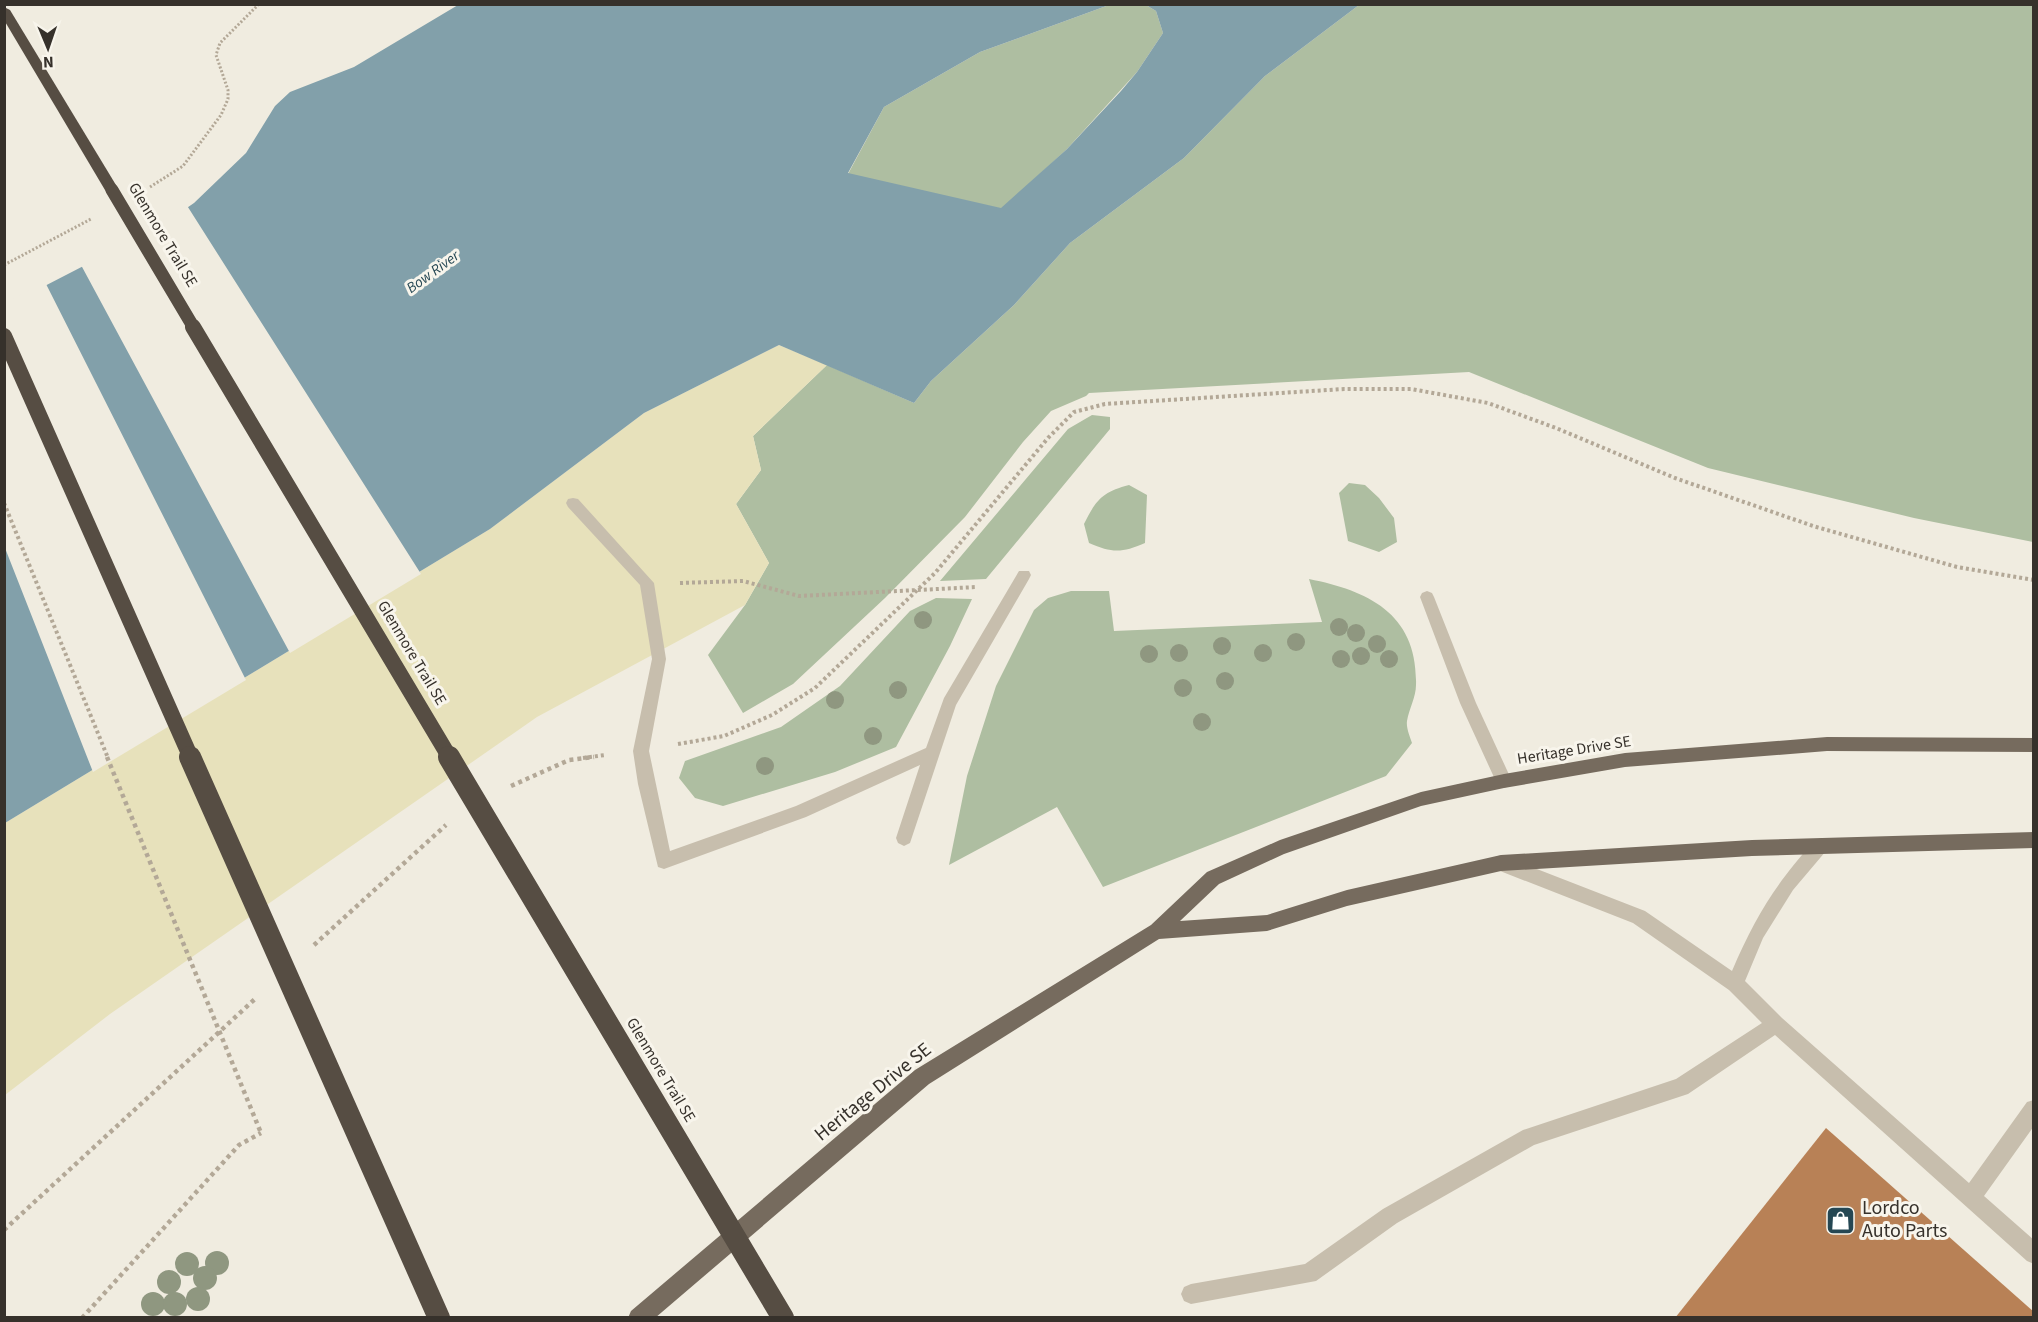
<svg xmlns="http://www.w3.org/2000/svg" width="2038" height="1322" font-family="'Source Sans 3',sans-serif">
<rect width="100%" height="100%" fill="#f0ece0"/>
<path fill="#aebea1" d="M1109 5H1146L1156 11 1163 33 1137 72 1067 149 1002 209 848 174 884 107 980 52Z
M1359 5H2033V542L1914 518 1708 468 1469 372 1089 393 1086 396 1051 411 1023 442 965 517 885 598 793 684 743 713 708 655 745 605 769 563 736 504 761 470 753 436 827 365 914 403 931 381 1014 305 1070 243 1184 158 1265 76Z
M1092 415 1110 417V429L986 579 940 581 1068 429Z
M1349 483 1365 485 1379 498 1394 518 1397 542 1379 552 1348 541 1339 493Z
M1129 485 1147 495 1145 543C1122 553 1112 553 1089 543L1084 524C1096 500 1102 492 1129 485Z
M1309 579C1369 591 1418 614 1416 685 1416 697 1409 709 1407 721 1406 728 1410 737 1412 743L1386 776 1103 887 1057 807 949 865 967 776 996 686 1034 610 1048 598 1071 591H1109L1114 631 1322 622Z
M936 598 972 599 950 646 896 747 835 772 723 806 695 798 679 778 685 761 781 727 840 686 910 611Z"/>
<path fill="#e7e1bb" d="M779 345 827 365 753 436 761 470 736 504 769 563 745 605 537 717 110 1014 5 1095V823L490 529 644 413Z"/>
<path fill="#82a0aa" d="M458 5H1109L980 52 884 107 848 173 1001 208 1067 149 1121 91 1137 72 1163 33 1156 11 1146 5H1359L1265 76 1184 158 1070 243 1014 305 931 381 914 403 779 345 644 413 490 529 5 823 4 307 159 227 194 203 246 153 275 106 290 92 354 67Z"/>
<path fill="#f0ece0" d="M186 204 421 574 290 653 81 265 158 224Z
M45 282 246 680 93 772 5 548 4 303Z"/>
<path fill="#b88156" d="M1826 1128 2034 1312V1318H1675Z"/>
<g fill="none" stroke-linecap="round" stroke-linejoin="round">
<path stroke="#b3a897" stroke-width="3" stroke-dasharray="2 2" stroke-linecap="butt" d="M150 187 183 166 221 115 228 99V90L216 55 220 43 259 4
M4 265 91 219"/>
<path stroke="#b3a897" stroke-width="4" stroke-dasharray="3 3" stroke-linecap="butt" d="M680 583 743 581 799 596 977 587
M678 744 724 736 772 715 815 688 935 573 1048 438 1074 412 1105 404 1344 389H1411L1488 403 1556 428 1675 478 1813 526 1957 567 2034 580
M583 758 605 755"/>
<path stroke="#b3a897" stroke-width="4.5" stroke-dasharray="4 4" stroke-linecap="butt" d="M511 786 569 760 594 757
M314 945 446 825
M4 1230 255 999
M82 1318 239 1145 261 1133"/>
<path fill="#c7bead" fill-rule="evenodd" d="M573 498 578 499 654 583 666 659 649 751 670 851 796 806 926 748 944 698 1019 571H1029L1031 575 1029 579 956 705 910 843 904 846 898 843 896 838 920 765 806 817 664 869 658 867 638 784 633 751 652 659 640 585 568 507 566 503 568 499Z
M1427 591 1432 593 1434 597 1476 703 1512 781 1510 786 1504 788 1498 786 1460 703 1420 597 1422 593Z
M1820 838 1826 841 1828 846 1826 851 1793 890 1763 938 1745 981 1782 1018 1969 1183 2027 1102 2034 1100V1126L1984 1196 2034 1240V1264L2027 1261 1775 1035 1688 1094 1534 1145 1397 1223 1316 1281 1191 1304 1184 1301 1181 1294 1184 1287 1191 1284 1305 1264 1383 1209 1523 1130 1676 1079 1762 1023 1729 990 1633 923 1495 869 1493 863 1495 857 1501 855 1645 911 1732 971C1755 917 1775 885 1814 841Z"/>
<path fill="#766b5e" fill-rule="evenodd" d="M1827 737 2034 738V752L1827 751 1625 767 1504 788 1421 806 1284 854 1219 884 1180 921 1267 915 1347 890 1501 855 1752 840 2034 832V848L1752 856 1501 871 1347 906 1267 931 1159 939 929 1084 655 1318H628L631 1311 915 1070 1151 925 1207 872 1280 840 1421 792 1504 774 1625 753Z"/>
<path fill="#564d43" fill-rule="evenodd" d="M4 7 10 10 119 190 117 193H107L105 190 4 20Z"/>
<path stroke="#b3a897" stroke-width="4" stroke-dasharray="3 3" stroke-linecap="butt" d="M4 503 108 758"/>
<path stroke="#b3a897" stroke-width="4.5" stroke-dasharray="4 4" stroke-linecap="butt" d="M107 757 261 1133"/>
<path stroke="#564d43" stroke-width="13" d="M112 190 194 328"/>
<path stroke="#564d43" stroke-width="16" d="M193 327 450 758
M4 336 191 758"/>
<path stroke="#564d43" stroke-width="22" d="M190 757 439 1318
M449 757 783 1318"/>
</g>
<g fill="#8f9780">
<circle cx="923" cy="620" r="9"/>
<circle cx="1339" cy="627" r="9"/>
<circle cx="1356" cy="633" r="9"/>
<circle cx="1296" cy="642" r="9"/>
<circle cx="1377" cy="644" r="9"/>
<circle cx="1222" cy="646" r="9"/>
<circle cx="1179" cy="653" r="9"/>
<circle cx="1263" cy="653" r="9"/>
<circle cx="1149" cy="654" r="9"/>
<circle cx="1361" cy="656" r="9"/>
<circle cx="1341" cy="659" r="9"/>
<circle cx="1389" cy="659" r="9"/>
<circle cx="1225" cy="681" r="9"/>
<circle cx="1183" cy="688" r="9"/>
<circle cx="898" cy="690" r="9"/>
<circle cx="835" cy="700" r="9"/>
<circle cx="1202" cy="722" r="9"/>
<circle cx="873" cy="736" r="9"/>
<circle cx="765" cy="766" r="9"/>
<circle cx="217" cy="1263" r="12"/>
<circle cx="187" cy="1264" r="12"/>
<circle cx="205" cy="1278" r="12"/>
<circle cx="169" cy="1282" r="12"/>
<circle cx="198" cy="1299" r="12"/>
<circle cx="153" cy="1304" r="12"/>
<circle cx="175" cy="1304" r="12"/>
</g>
<defs>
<symbol id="shop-square" viewBox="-11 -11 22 22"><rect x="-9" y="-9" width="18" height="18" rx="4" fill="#254753" stroke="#f8f5ec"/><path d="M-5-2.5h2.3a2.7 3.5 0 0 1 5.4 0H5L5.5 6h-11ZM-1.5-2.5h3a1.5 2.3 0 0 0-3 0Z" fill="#fff"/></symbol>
</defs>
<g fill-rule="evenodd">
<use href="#shop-square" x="1824" y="1204" width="33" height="33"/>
</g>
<g text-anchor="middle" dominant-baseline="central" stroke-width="6" stroke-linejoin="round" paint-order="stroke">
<g font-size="15" font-style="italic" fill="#254753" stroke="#f8f5ec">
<text transform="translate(433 272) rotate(-36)">Bow River</text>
</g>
<g font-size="16" fill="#36312b" stroke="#f8f5ec">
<text transform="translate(163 235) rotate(59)">Glenmore Trail SE</text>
<text transform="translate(412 653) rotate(59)">Glenmore Trail SE</text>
<text transform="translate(1574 750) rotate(-9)">Heritage Drive SE</text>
<text transform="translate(661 1070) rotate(59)">Glenmore Trail SE</text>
</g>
<g font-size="20" fill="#36312b" stroke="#f8f5ec">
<text transform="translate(873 1092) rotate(-39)">Heritage Drive SE</text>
</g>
<g font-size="20" fill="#36312b" stroke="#f8f5ec" text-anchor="start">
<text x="1862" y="1208">Lordco<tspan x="1862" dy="23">Auto Parts</tspan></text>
</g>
</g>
<rect width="2038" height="1322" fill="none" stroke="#36312b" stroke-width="12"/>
<g transform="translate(48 48) rotate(178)" stroke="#f8f5ec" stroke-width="4.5" paint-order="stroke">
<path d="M0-4.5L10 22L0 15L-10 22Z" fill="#36312b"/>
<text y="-9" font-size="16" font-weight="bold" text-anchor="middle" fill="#36312b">N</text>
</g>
</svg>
